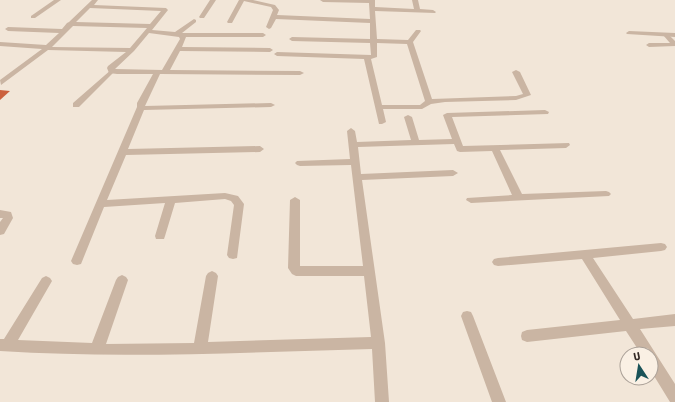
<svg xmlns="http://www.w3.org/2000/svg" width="675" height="402" font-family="'Asap Condensed',sans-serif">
<rect width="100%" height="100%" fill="#f2e6d8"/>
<path fill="#cb603d" d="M0 90 10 91 0 100Z"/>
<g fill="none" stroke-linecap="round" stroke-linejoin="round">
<path fill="#cab5a3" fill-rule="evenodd" d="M664 34H668L675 41V46L649 47 646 45 649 43H670L663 35Z
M112 69 115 71 79 107H73V103Z"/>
<path fill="#cab5a3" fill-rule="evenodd" d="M54 0H61L35 18H31V16Z
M92 0H98L94 5 166 8 168 10 152 30 175 32 194 19 196 20V22L182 33H263L266 35 263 37H186L182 47 270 48 273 50 270 52 180 51 170 70 300 71 304 73 300 75 160 74 145 106 271 103 275 105 271 107 144 110 128 149 260 146 264 149 260 152 126 155 107 200 225 193 238 196 244 204 237 258 233 259 229 258 227 255 234 205 231 201 225 199 175 203 165 236 164 239H156L155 236 165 203 104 207 81 264 77 265 73 264 71 261 137 107V103L153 74H117L109 73 107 68 108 66 126 52 48 50 1 85 0 80 42 49 0 46V42L46 45 59 33 8 31 5 29 8 27 62 29 67 23 69 22ZM90 8 161 11 150 24 76 22ZM73 26 147 28 130 48 52 47ZM149 33 179 37 180 39 162 70 115 69 134 51Z
M210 0H216L204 18H200L199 17Z
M239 0H253L275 5 279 10 277 15 370 19 369 3 323 2 320 0H375V7L414 9 412 0H418L420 9 433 10 436 12 435 13 375 11 377 39 408 40 416 30H420L421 31 413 42 432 99 516 96 523 94 512 72 516 70 520 72 531 95 516 100 445 102 431 104 422 109H383L386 122 382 124H379L364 59 277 56 274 54 277 52 371 55 370 43 292 41 289 39 292 37 370 39V23L276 19 271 28 269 29 266 27 273 10 271 7 244 1 232 23H228L227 22ZM377 43 407 44 425 101 420 105H382L371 59 377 57Z
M629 31 675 33V37L627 34 626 33Z
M545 110 549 112 548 114 452 117 463 146 569 143 570 145 566 148 500 150 522 194 606 191 609 192 611 194 609 196 471 203 466 200 467 198 512 195 492 151 460 152 457 151 454 144 358 147 361 174 453 170 458 173 453 176 362 180 385 343 389 402H375L372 349C248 352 124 359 0 351V339H4L42 278 46 276 50 278 52 281 18 340 92 343 116 280 118 277 122 275 126 277 128 280 106 344 194 343 206 276 208 273 212 271 216 273 218 276 208 342 371 337 364 276H296L292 274 288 268 290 200 295 197 300 200V266H363L351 165 300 166 297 165 295 163 297 161 350 159 347 131 351 128 355 131 357 142 411 140 404 117 408 115 412 117 419 140 452 139 443 115 447 113Z
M0 210 11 212 13 218 4 234 0 235V222L3 218H0Z
M661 243 665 244 667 247 665 250 661 251 593 258 633 319 675 314V326L640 329 675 384V402H670L651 371V354H641L626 331 527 342 522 340 521 336 522 332 527 330 620 320 582 259 498 266 494 265 492 262 494 259 498 258Z
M467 311 471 312 473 316 506 402H492L461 316 463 312Z"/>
</g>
<g transform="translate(639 366) rotate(348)"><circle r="19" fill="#faf0e4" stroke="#aba198"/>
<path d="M0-3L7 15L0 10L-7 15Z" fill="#1a5358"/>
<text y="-6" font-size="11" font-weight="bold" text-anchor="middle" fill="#352b26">U</text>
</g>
</svg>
